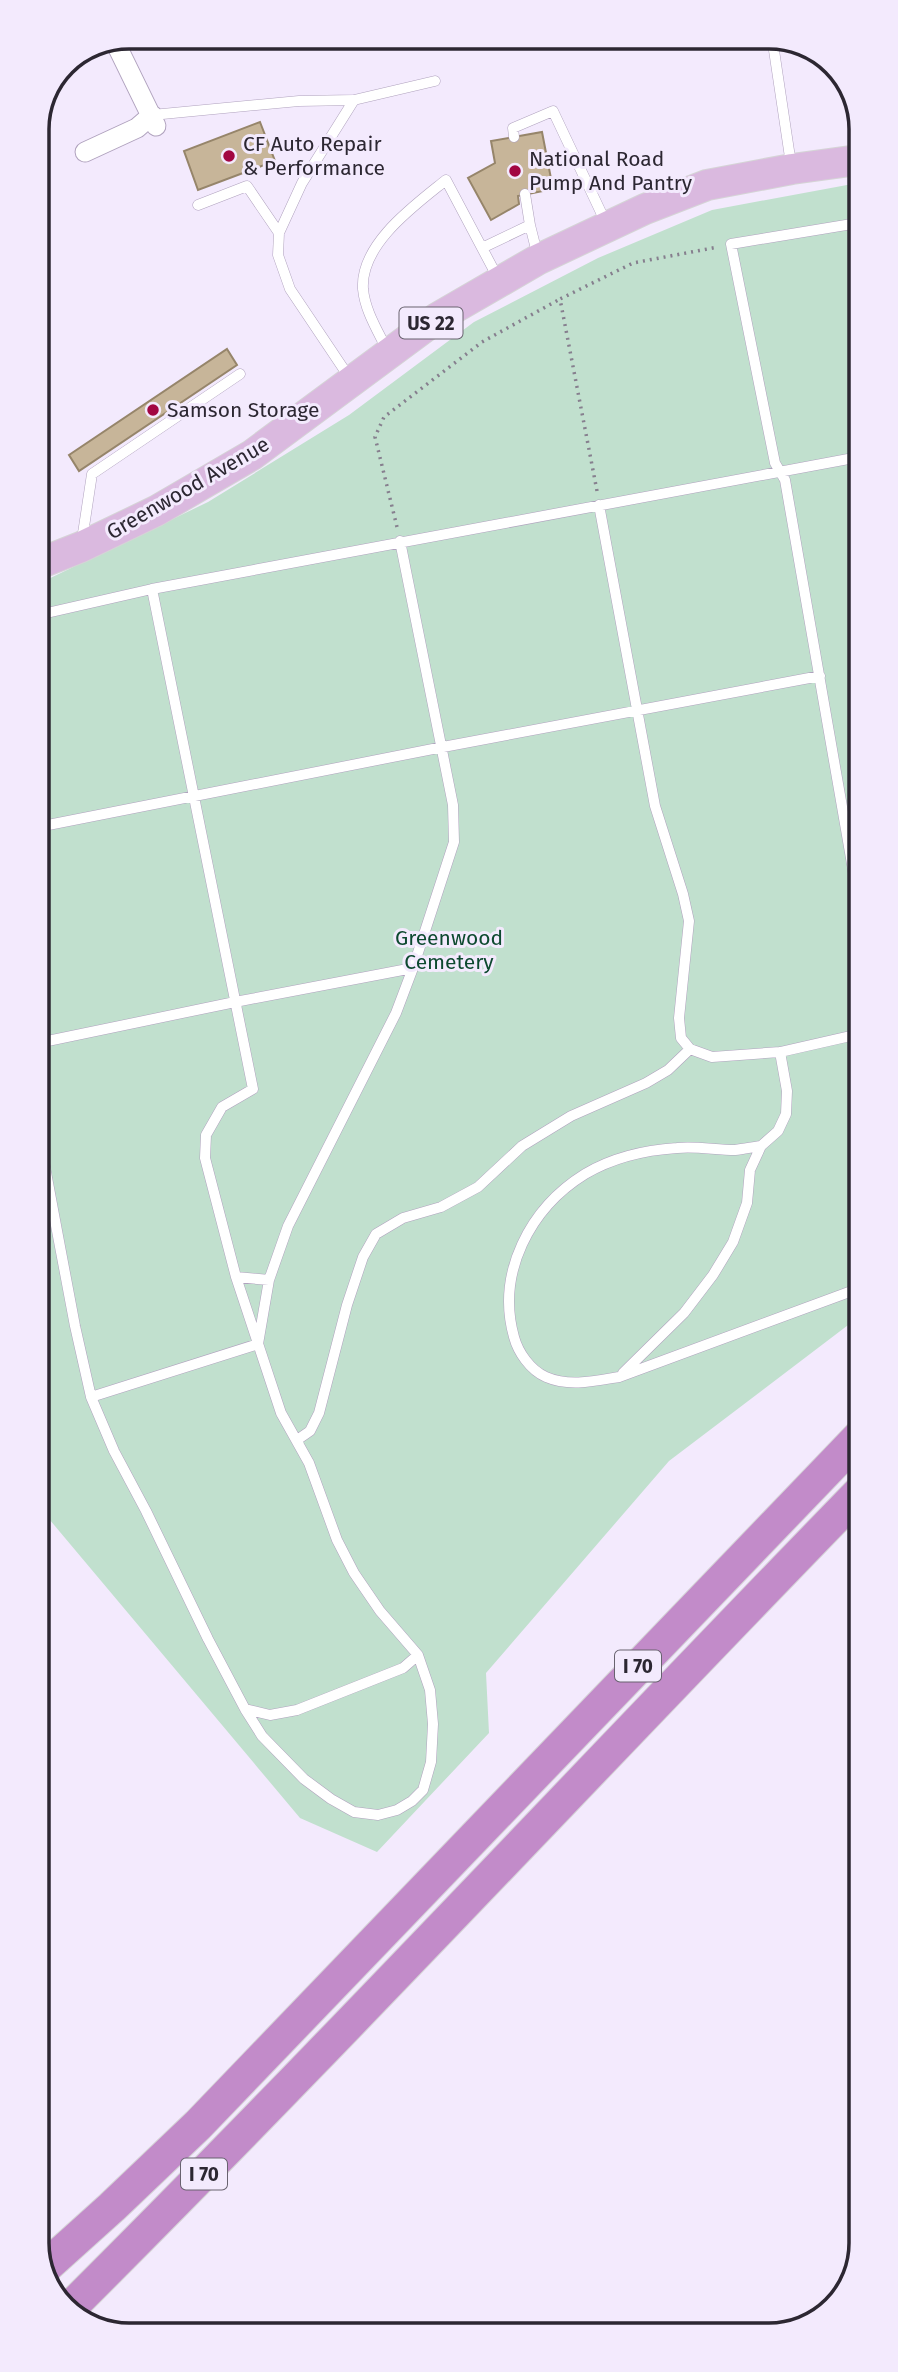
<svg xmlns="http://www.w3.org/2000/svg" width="898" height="2372" font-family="'Fira Sans',sans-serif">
<rect width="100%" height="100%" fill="#f3eafd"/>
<path fill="#c1e0ce" d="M847 185H858L860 1316 669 1461 486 1673 489 1733 377 1852 300 1818 39 1507 38 584 208 502 349 415 474 322 598 258 712 210Z"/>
<path fill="#c7b599" stroke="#96856a" stroke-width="2" d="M260 122 275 161 198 190 184 151Z
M542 132 553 189 518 196 519 204 491 220 468 178 495 163 491 141Z
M227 349 237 365 79 471 69 455Z"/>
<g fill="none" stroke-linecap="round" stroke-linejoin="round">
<defs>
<path id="lane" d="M772 37 791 164
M152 115 299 101 354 100 435 81
M514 137 513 128 553 111 606 223
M525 194 530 225
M198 205 247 186 279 233
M858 223 731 244 775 463 785 480 859 904
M482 248 530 225 538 257
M387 350C378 331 365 311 363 289 360 244 415 205 446 180L499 280
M349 377 290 289 278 255 279 233 302 183 354 100
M599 505 655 806 683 894 689 921 679 1018 681 1038 690 1049 712 1057 780 1052 859 1034
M82 540 92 474 240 374
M38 615 152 589 859 457
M38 827 443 747 820 676
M38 1043 235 1002 413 968
M38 1130 75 1326 91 1397 114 1451 146 1511 208 1639 245 1709 262 1736 304 1779 331 1799 354 1812 378 1815 397 1810 412 1801 423 1790 431 1762 433 1724 430 1690 418 1655 380 1611 354 1573 337 1540 309 1463 281 1413 236 1277 205 1158 206 1135 222 1107 253 1089 152 589
M761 1146C753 1147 744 1149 735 1150 716 1150 696 1146 677 1148 646 1150 612 1158 585 1174 530 1208 496 1273 514 1337 518 1352 530 1370 546 1377 569 1387 595 1381 619 1377L860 1288
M236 1277 269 1280
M623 1373 684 1313 713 1275 733 1242 747 1203 750 1170 761 1146 778 1131 786 1114 787 1091 780 1052
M91 1397 258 1344 269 1280 288 1226 396 1013 413 968 454 842 453 805 400 541
M297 1440 310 1431 319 1413 347 1305 363 1257 376 1234 403 1218 441 1207 478 1187 522 1146 571 1116 646 1083 668 1070 690 1049
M245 1709 270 1715 297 1710 403 1668 418 1655"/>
<path id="street" d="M115 42 156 126
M85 152 137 128 152 115"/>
<path id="primary" d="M38 564 81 547 156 511 252 455 437 318 539 259 645 209 707 185 792 169 858 160"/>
<path id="highway" d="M42 2270 112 2207 198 2125 860 1436
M68 2310C337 2042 595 1764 860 1492"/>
</defs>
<use href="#lane" stroke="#b0a2be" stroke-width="11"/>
<use href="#street" stroke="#b0a2be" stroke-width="21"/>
<use href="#primary" stroke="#d5d4d6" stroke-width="32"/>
<use href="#highway" stroke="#d5d4d6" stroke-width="35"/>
<path stroke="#867f8e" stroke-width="3.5" stroke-dasharray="2 5" stroke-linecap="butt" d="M597 491 560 299 633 263 718 247
M397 527 375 437 384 417 482 342 560 299"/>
<use href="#lane" stroke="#fff" stroke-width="10"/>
<use href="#street" stroke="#fff" stroke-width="19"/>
<use href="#primary" stroke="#dab9df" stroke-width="30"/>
<use href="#highway" stroke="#c28bc9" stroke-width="33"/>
</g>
<g fill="#a20642" stroke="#f3eafd" stroke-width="2.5">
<circle cx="229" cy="156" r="7"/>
<circle cx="515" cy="171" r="7"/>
<circle cx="153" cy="410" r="7"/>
</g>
<g text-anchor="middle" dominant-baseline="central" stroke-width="6" stroke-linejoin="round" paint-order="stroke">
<g fill="#f3eafd" stroke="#68626f" stroke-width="2">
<rect x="399.5" y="307.5" width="63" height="31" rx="5"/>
<rect x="615" y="1650.5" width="46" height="31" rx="5"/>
<rect x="181" y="2158.5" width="46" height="31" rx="5"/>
</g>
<g font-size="19" font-weight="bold" fill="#2c2732">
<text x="431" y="323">US 22</text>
<text x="638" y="1666">I 70</text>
<text x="204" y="2174">I 70</text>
</g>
<g font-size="21" fill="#2c2732" stroke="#f3eafd" text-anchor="start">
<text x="243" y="144">CF Auto Repair<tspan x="243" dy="24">&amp; Performance</tspan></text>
<text x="529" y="159">National Road<tspan x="529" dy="24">Pump And Pantry</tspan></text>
<text x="167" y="410">Samson Storage</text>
</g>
<g font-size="21" fill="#2c2732" stroke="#f3eafd">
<text transform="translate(188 488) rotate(-30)">Greenwood Avenue</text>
</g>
<g font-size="21" fill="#0d492f" stroke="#f3eafd">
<text x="449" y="938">Greenwood<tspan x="449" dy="24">Cemetery</tspan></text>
</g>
</g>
<path d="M0 0H898V2372H0ZM129 49H769A80 80 0 0 1 849 129V2243A80 80 0 0 1 769 2323H129A80 80 0 0 1 49 2243V129A80 80 0 0 1 129 49Z" fill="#f3eafd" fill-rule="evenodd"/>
<path fill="none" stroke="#2c2732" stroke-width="3.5" d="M129 49H769A80 80 0 0 1 849 129V2243A80 80 0 0 1 769 2323H129A80 80 0 0 1 49 2243V129A80 80 0 0 1 129 49Z"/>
</svg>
